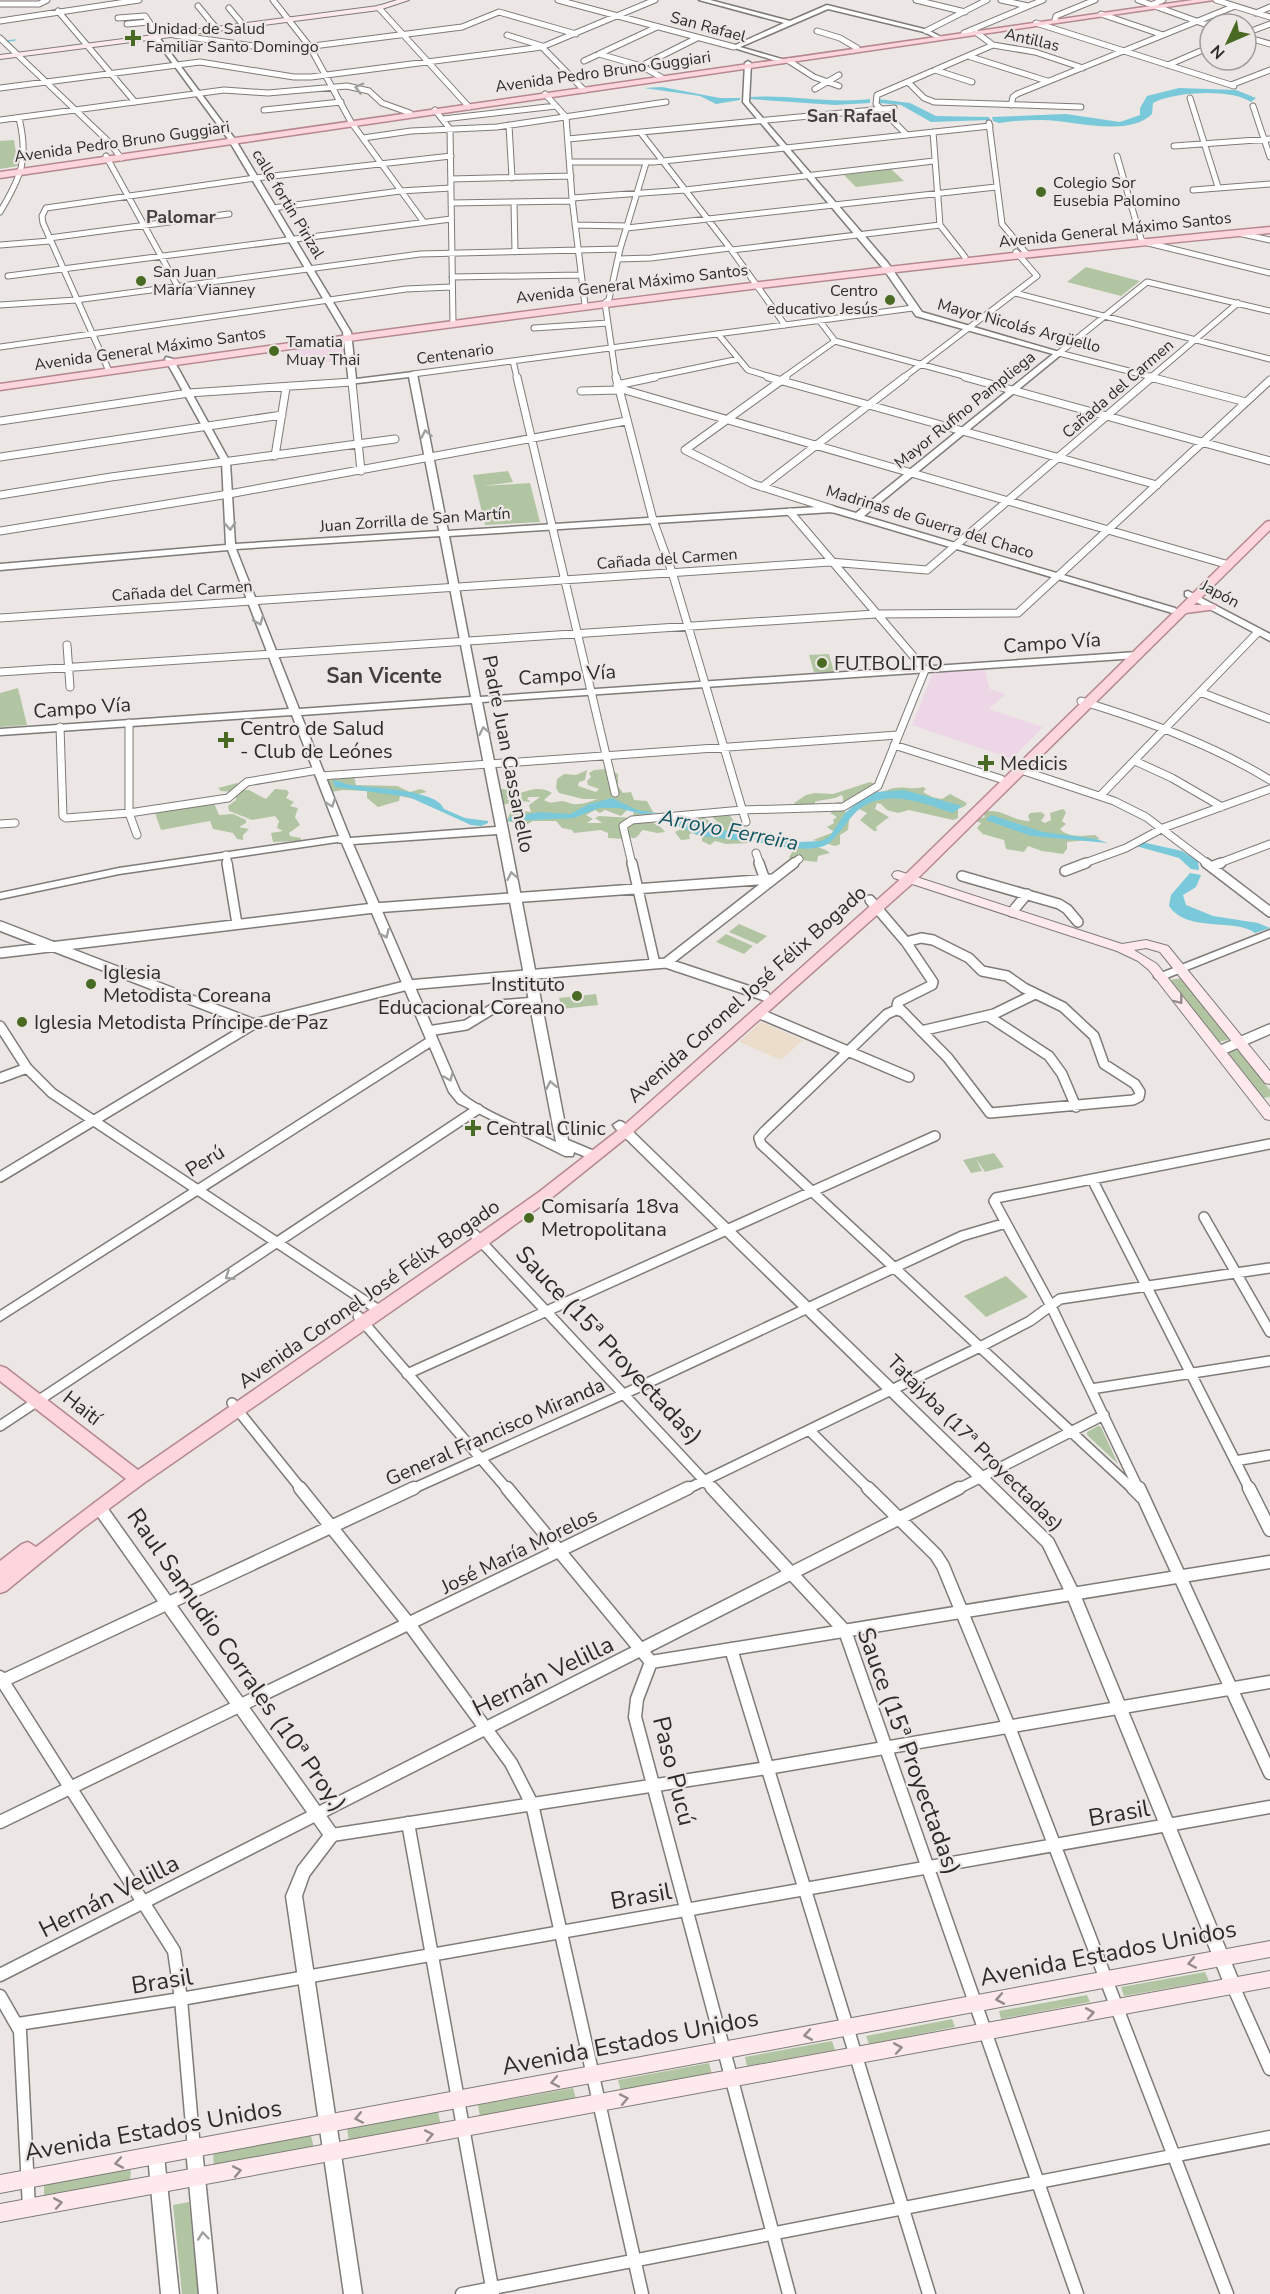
<svg xmlns="http://www.w3.org/2000/svg" width="1270" height="2294" font-family="'Nunito Sans',sans-serif">
<rect width="100%" height="100%" fill="#ece7e4"/>
<path fill="#edd7e6" d="M343 340 344 361 292 364 295 346Z
M985 669 990 689 1006 694 989 709 1043 727 1012 759 912 725 933 673Z"/>
<path fill="#ecdcca" d="M761 1022 802 1040H803L781 1060 739 1042Z"/>
<path fill="#b2c5a3" d="M14 140 18 166 0 169V141Z
M891 169 904 181 856 187 844 175Z
M1086 267 1140 281 1121 296 1067 282Z
M508 471 513 482 483 486 530 483 540 522 485 525 473 475Z
M829 654 834 672H814L809 655Z
M18 688 27 725 0 727V693Z
M606 769 618 774V786L623 793 631 792 634 800 647 801 653 812 644 818 633 815 634 811 628 809 621 816 605 810 600 813 595 810 586 815 593 819 587 823H602L595 818 599 816C619 818 654 815 665 832L657 833 643 830C638 834 637 841 629 837L627 830 624 839 608 838V833L601 830 574 833 572 830 562 828 556 821H533L526 825 507 821 511 810 531 812 529 805 540 797H529L527 799 531 802 520 801 522 796 508 798 507 800 518 801 503 805 497 791 503 789 520 793C532 790 539 786 552 793L544 800C552 805 555 801 563 801 564 801 572 804 573 804 581 805 590 802 597 799H583L559 793 556 788 557 779 564 774 576 775 587 770 585 780 579 782 578 786 596 792 599 789 588 785 587 781 591 777 589 773 594 770Z
M354 776 356 785 397 786 410 792 421 789 427 792 418 794 414 799 400 796 399 801 378 807 367 798V791L343 790 331 792 325 780Z
M870 782 877 784 876 789 879 792C885 792 888 789 894 788 905 786 913 790 923 787L926 789 923 792 932 797 942 799 950 794 967 803 965 806 958 809V818L953 820 909 810 898 813 887 810 881 804 877 803 875 809 889 817 876 827 877 831H874L860 820 867 813 849 804 844 810 849 820 848 830 840 835V844L835 846 813 840 834 832 827 827 834 823 833 820 837 817 830 813 834 811 831 809 832 805 837 802H843V797L841 795C835 800 823 799 815 802V807L796 805 794 803 806 795 815 793 833 794Z
M237 783 241 790H249L266 799 275 789 287 790 289 793 286 798 294 802 290 806 298 808 295 817 300 825 289 833 290 836 301 838V841L273 842 271 833 283 831 277 828 279 821 275 816 252 820 229 811 228 806 236 800V795L233 792 221 791 218 788Z
M214 803 219 815 233 814 246 820V823L239 827 249 829 243 835V840L237 839 233 833 213 829 210 821 161 830 155 813Z
M1063 809 1066 812 1062 821 1066 824 1060 829C1068 838 1084 836 1095 835L1100 839 1067 842V849L1063 854 1042 851 1028 846 1024 852 1006 849 1004 840 983 834 977 828 981 823 973 820 985 817 983 812C1001 807 1014 822 1030 821L1028 816 1030 813 1041 812 1045 815 1041 821 1045 823 1051 820 1050 813Z
M693 811 709 821 718 822 712 817 714 813 727 812 734 821 742 824V835L749 843 726 844 715 841 710 845 702 841V837L692 833 689 835 690 839 681 840 675 832 683 828 671 820 686 818 683 813Z
M793 840C805 846 821 845 830 853L818 856 817 862 791 859 789 857 793 851 787 841Z
M739 924 767 936 757 944 729 932Z
M726 934 753 946 744 954 716 942Z
M1181 978 1231 1039 1219 1042 1170 980Z
M596 994 598 1005 562 1009 559 998Z
M1238 1050 1270 1090V1097L1263 1098 1227 1052Z
M994 1153 1004 1167 985 1172 976 1159 982 1171 971 1173 963 1160Z
M1006 1276 1028 1297 986 1317 964 1296Z
M1098 1426 1101 1427 1118 1464 1087 1435V1432Z
M1205 1972 1209 1981 1124 1996 1121 1987Z
M1087 1995 1090 2002 1001 2019 999 2011Z
M952 2019 955 2027 869 2044 866 2036Z
M832 2041 835 2050 747 2066 745 2057Z
M709 2063 712 2074 621 2091 618 2080Z
M573 2088 576 2099 480 2117 478 2105Z
M438 2112 441 2125 349 2142 347 2128Z
M311 2135 314 2149 214 2168 213 2152Z
M131 2168 130 2183 44 2197V2184Z
M189 2202 198 2294H182L173 2205Z"/>
<path fill="#79c9da" d="M662 87 720 98H740V100L716 104 700 96 644 88Z
M1179 88 1236 90 1256 98 1251 102C1230 88 1173 92 1153 103L1152 114C1128 138 1072 120 1041 120 1027 120 1012 121 999 123L993 121 992 117 1066 114 1120 122 1140 115V108L1147 96Z
M749 97C789 94 829 104 870 99V103L835 105 749 99Z
M878 99 910 103 936 116 989 117 990 120 931 122 901 105 879 103Z
M333 780C339 781 345 784 351 785 370 788 437 789 444 809L465 818 488 821V823L481 826 471 825 409 797 335 787Z
M904 790 962 806 953 813C924 803 885 787 857 811 846 821 839 837 826 845 810 853 775 846 758 842L756 835 798 842 821 841 830 836 845 813 860 800 877 792Z
M612 798 637 810 658 813 641 814 619 808H599L574 818 508 821 510 817 540 812 570 814 589 804Z
M991 815 1043 832 1096 839 1108 843 1031 836 986 820Z
M681 820 703 822 720 830 743 833 745 841 700 836 676 825 674 821Z
M1142 842 1182 851 1198 861 1199 870 1191 869 1179 858 1136 846Z
M1190 873 1201 875 1196 887 1183 895 1186 905 1213 916 1258 923 1270 928 1255 933C1237 918 1186 933 1169 906L1171 895Z"/>
<g fill="none" stroke-linecap="round" stroke-linejoin="round">
<path stroke="#79c9da" stroke-width="1.5" d="M0 42 15 40
M743 837 758 839"/>
<defs>
<path id="minor-far3" d="M273 0 310 47 351 122 423 221
M558 0 734 47
M916 0 965 12
M1001 0 1028 6
M1138 0 1210 26
M1216 0 1270 17
M0 4H39L47 0
M1151 5 1163 0
M198 6 217 29
M229 8 244 26
M379 8 469 107
M58 11 135 102
M1256 13 1270 7
M1101 14 1163 35
M118 18 145 16 159 37
M1055 20 1056 16 1095 0
M0 21 139 0
M1036 23 1234 86
M127 24 149 22
M817 31 840 38 857 48
M926 31 987 0
M964 33 1043 0
M977 33 993 45 1035 52 1083 68
M1246 33 1270 24
M174 35 282 50 462 27 499 12 576 34
M507 35 542 46
M1246 37 1270 44
M0 38 109 142 121 158
M542 47 584 90
M599 54 641 66 661 77
M968 56 1047 81
M584 61 657 27
M789 61 814 77 839 86
M1168 65 1210 47
M641 66 697 38
M935 70 972 82
M908 82 924 98 934 102 1081 107
M1231 85 1270 70
M0 88 200 62 294 77H311L542 47 655 0
M815 89 839 75
M545 94 566 117 572 198 585 305
M1190 98 1218 187
M1011 105 1013 97 1017 94 1235 6
M1253 106 1270 157
M264 110 341 102
M435 110 450 129 453 322
M443 119 556 106
M0 120 224 90 268 93 347 86 369 91 382 103 410 113
M989 123 1002 224 1027 254
M509 125 512 178
M933 132 940 225 965 257
M641 133 730 248 785 325
M907 135 876 104 877 95 993 45
M363 138 411 131 497 127 666 102
M568 139 894 108
M1174 146 1270 139
M106 156 178 287
M1117 156 1141 239 1144 242 1270 273
M570 162H654L990 126
M451 179 571 176
M1193 190 1270 184
M572 198 685 190 934 161
M514 202 515 252
M451 203 573 201
M273 208 400 191 451 188
M0 212C21 177 29 159 19 118
M575 225 628 226
M627 228 996 187
M1238 233 1270 240
M49 238 229 214
M0 245 50 241
M732 250 940 225
M618 259 651 258 730 248
M8 276 451 219
M452 277 581 275
M1015 293 1270 359
M0 305 76 300 420 254 620 249
M819 320 835 341 971 378
M534 328 608 323
M718 334 748 370 774 378
M0 347 406 289 451 287
M1059 353 1147 282 1270 311
M1059 353 1156 378
M513 361 517 378
M109 371 43 223 42 216 46 208 255 178 451 156
M413 374 913 308
M616 378 605 303 609 299 620 249 646 163
M648 378 739 359
M783 378 835 341
M903 378 1037 276 1016 252
M1150 378 1238 303"/>
<path id="minor-far2" d="M517 377 615 793
M616 377 653 520 672 572 746 822
M768 377 1157 485
M786 377 685 450 753 484 832 509
M965 377 1270 461
M1150 377 1246 402
M617 385 655 377
M618 388 1229 565
M581 391 618 390
M0 421 189 393 352 382 361 471
M275 456 286 388
M0 457 282 415
M762 487 905 377
M0 495 111 477 395 439
M0 531 229 494 626 421
M0 618 830 562 927 570 1152 377
M67 645 70 687
M0 672 875 614 1018 613 1270 380
M1200 692 1270 719
M1081 701C1147 721 1211 744 1270 780
M129 723V813L137 835
M60 727 63 816 66 818 129 813 228 798 247 782 318 770
M894 745 1001 779
M1135 761 1172 778 1222 807
M1021 770 1114 801 1146 817 1208 864
M321 776 898 735
M1100 796 1258 632
M0 824 15 823
M756 853 760 864
M226 855 228 864
M632 864 623 826 632 820 742 810 843 807 878 786 925 670 790 512
M792 864 799 859
M1082 864 1126 848 1163 828 1270 789
M1217 864 1270 844"/>
<path id="minor-far1" d="M227 863 237 924
M632 863 655 964
M759 863 765 880
M1206 863 1270 912
M1213 866 1221 863
M1065 871 1086 863
M962 876 1059 904 1067 909 1078 922
M870 900 906 942 933 982 932 985 898 1002 897 1006 903 1012
M1012 912 1027 894
M0 926 254 1024
M906 942 921 938 933 940 969 958 982 971 1007 976 1024 988 1063 1007 1094 1036 1104 1064 1135 1084 1140 1092 1139 1097 1133 1100 990 1113 948 1058 903 1012 896 1010 887 1014 764 1132 759 1138 761 1144 1134 1490
M0 953 374 908 772 879
M666 963 794 863
M758 1013 909 1077
M988 1016 1049 1056 1062 1074 1076 1107
M0 1026 27 1068 52 1093 380 1311
M428 1031 466 1025 499 1005 536 1002
M921 1031 994 1014 1035 994
M1219 1051 1270 1029
M0 1078 27 1068
M0 1177 254 1024 408 985 666 963 765 996
M1092 1179 1250 1490
M1204 1217 1270 1332
M474 1234 713 1490
M358 1316 508 1490
M407 1374 935 1136
M1091 1389 1270 1361
M232 1403 302 1490
M0 1426 478 1109
M809 1430 870 1490
M1235 1461 1270 1455
M410 1490 624 1394 962 1236 1006 1223
M685 1490 980 1347 1030 1321 1060 1299 1270 1268
M956 1490 1104 1415
M1139 1490 1051 1306 994 1201 996 1198 1270 1144"/>
<path id="minor" d="M300 1488 409 1624 511 1763 532 1804 642 2294
M507 1488 651 1662
M712 1488 845 1631 1077 2294
M868 1488 936 1555 943 1566 1009 1727 1227 2294
M1133 1488 1142 1497
M1139 1488 1270 1773
M1249 1488 1270 1530
M731 1649 929 2294
M651 1662 637 1699 635 1717 789 2294
M651 1662 1270 1562
M0 1677 174 1951 181 1999 194 2149
M2 1681 414 1488
M0 1822 688 1488
M408 1823 493 2293
M332 1835 767 1768 1270 1682
M0 1975 959 1488
M1233 1986 1270 2069
M0 1996 20 2031 29 2208
M18 2024 181 1999 1270 1807
M462 2294 1270 2137"/>
<path id="tertiary" d="M699 0H710L790 21 827 5 928 30 943 38 938 39 924 32 828 9 740 47 785 60V62L783 63 731 47 784 23Z
M154 36H158L235 139 351 332 356 379 413 372 417 374 448 531 832 506 856 513 1053 354 916 316 882 267 743 102 745 63 748 61 751 63 749 102 888 263 922 312 1063 353 864 516 1175 608 1177 610 1172 613 1169 612 832 512 449 536 480 697 1137 652 1142 655 1137 658 482 702 508 830 568 1140 599 1153 601 1156 599 1159H591L574 1152 573 1156H565L458 1103 449 1092 430 1047 0 1321V1311L426 1039 342 843 337 842 119 874 0 899V893L119 868 339 836 292 715 0 735V729L289 709 228 550 0 570V564L226 545 222 462 165 359 166 357 173 359 230 462 235 544 439 531 409 377 349 384 343 332 228 139 154 38ZM440 536 471 697 299 709 236 549ZM472 703 496 827 350 838 301 715ZM497 834 556 1142C532 1130 476 1109 460 1091L353 844Z
M1188 591 1270 634V641L1185 596V592Z
M1270 930V937L1164 979H1156L1154 977 1156 975Z
M619 1121 623 1122 1053 1539 1080 1594 1241 1986 1239 1991 1233 1993 1227 1991 1225 1986 1066 1594 1043 1546 615 1128 613 1125Z
M99 1502 104 1503 340 1835 309 1876 302 1896 362 2294H344L286 1896 298 1867 323 1835 94 1511 92 1507 94 1503Z
M194 2141 200 2144 202 2149 217 2294H199L186 2149 188 2144Z
M156 2148 162 2151 164 2156 179 2294H161L148 2156 150 2151Z"/>
<path id="secondary" d="M397 0H409L379 10 0 59V55L378 6Z
M898 871 1122 944 1146 940 1168 946 1270 1071V1084L1265 1083 1160 952 1146 948 1134 950 1157 964 1270 1107V1120L1265 1119 1149 970 1138 961 1117 951 894 878 892 875 894 872Z
M1270 1941V1957L0 2193V2175Z
M1270 1971V1987L0 2222V2204Z"/>
<path id="primary" d="M1193 0H1214L0 178V172Z
M1270 227V233C845 273 422 329 0 390V384C422 323 845 267 1270 227Z
M1270 521V530L1194 605H1216V609L1186 613 914 882 631 1134 549 1200 487 1245 144 1483 83 1528 6 1591 0 1593V1561L22 1544 28 1542 36 1547 126 1479 0 1381V1366L6 1368 138 1470 475 1237 539 1192 621 1128 904 876 1266 522Z"/>
</defs>
<use href="#minor-far3" stroke="#7f7b78" stroke-width="7"/>
<use href="#minor-far2" stroke="#7f7b78" stroke-width="9"/>
<use href="#minor-far1" stroke="#7f7b78" stroke-width="12"/>
<use href="#minor" stroke="#7f7b78" stroke-width="15"/>
<use href="#tertiary" stroke="#7f7b78" stroke-width="3"/>
<use href="#secondary" stroke="#7f7b78" stroke-width="2"/>
<use href="#primary" stroke="#b4888e" stroke-width="3"/>
<use href="#minor-far3" stroke="#fff" stroke-width="5"/>
<use href="#minor-far2" stroke="#fff" stroke-width="7"/>
<use href="#minor-far1" stroke="#fff" stroke-width="9"/>
<use href="#minor" stroke="#fff" stroke-width="12"/>
<use href="#tertiary" fill="#fff" fill-rule="evenodd"/>
<use href="#secondary" fill="#feeaed" fill-rule="evenodd"/>
<use href="#primary" fill="#fdd5dc" fill-rule="evenodd"/>
</g>
<defs><path id="oneway-chevron" d="M-2-3.5L2.5 0L-2 3.5" fill="none" stroke-width="1.6" stroke-linecap="round" stroke-linejoin="round" transform="scale(1.5)"/></defs>
<g stroke="#a0a09f">
<use href="#oneway-chevron" transform="translate(359 88) rotate(-166)"/>
<use href="#oneway-chevron" transform="translate(426 434) rotate(-100)"/>
<use href="#oneway-chevron" transform="translate(230 526) rotate(87)"/>
<use href="#oneway-chevron" transform="translate(259 621) rotate(68)"/>
<use href="#oneway-chevron" transform="translate(484 731) rotate(-101)"/>
<use href="#oneway-chevron" transform="translate(331 803) rotate(69)"/>
<use href="#oneway-chevron" transform="translate(512 876) rotate(-101)"/>
<use href="#oneway-chevron" transform="translate(385 934) rotate(66)"/>
<use href="#oneway-chevron" transform="translate(449 1077) rotate(67)"/>
<use href="#oneway-chevron" transform="translate(551 1085) rotate(-101)"/>
<use href="#oneway-chevron" transform="translate(229 1276) rotate(147)"/>
<use href="#oneway-chevron" transform="translate(203 2236) rotate(-96)"/>
</g>
<g stroke="#968b8c">
<use href="#oneway-chevron" transform="translate(1179 1000) rotate(52)"/>
<use href="#oneway-chevron" transform="translate(1192 1963) rotate(169)"/>
<use href="#oneway-chevron" transform="translate(1000 1999) rotate(170)"/>
<use href="#oneway-chevron" transform="translate(1090 2013) rotate(-10)"/>
<use href="#oneway-chevron" transform="translate(808 2035) rotate(170)"/>
<use href="#oneway-chevron" transform="translate(898 2048) rotate(-10)"/>
<use href="#oneway-chevron" transform="translate(555 2082) rotate(169)"/>
<use href="#oneway-chevron" transform="translate(624 2099) rotate(-11)"/>
<use href="#oneway-chevron" transform="translate(359 2118) rotate(169)"/>
<use href="#oneway-chevron" transform="translate(429 2135) rotate(-11)"/>
<use href="#oneway-chevron" transform="translate(119 2163) rotate(170)"/>
<use href="#oneway-chevron" transform="translate(237 2171) rotate(-11)"/>
<use href="#oneway-chevron" transform="translate(58 2203) rotate(-10)"/>
</g>
<g fill="#486a22" stroke="#ece7e4" stroke-width="2">
<path d="M130 29h6v6h6v6h-6v6h-6v-6h-6v-6h6z"/>
<circle cx="1041" cy="192" r="6"/>
<circle cx="141" cy="281" r="6"/>
<circle cx="890" cy="300" r="6"/>
<circle cx="274" cy="351" r="6"/>
<circle cx="822" cy="663" r="6"/>
<path d="M223 731h6v6h6v6h-6v6h-6v-6h-6v-6h6z"/>
<path d="M983 754h6v6h6v6h-6v6h-6v-6h-6v-6h6z"/>
<circle cx="91" cy="984" r="6"/>
<circle cx="577" cy="996" r="6"/>
<circle cx="22" cy="1022" r="6"/>
<path d="M470 1119h6v6h6v6h-6v6h-6v-6h-6v-6h6z"/>
<circle cx="529" cy="1218" r="6"/>
</g>
<g text-anchor="middle" dominant-baseline="central" stroke-width="4.5" stroke-linejoin="round" paint-order="stroke">
<g font-size="16" fill="#2d2c2a" stroke="#ece7e4">
<text transform="translate(708 27) rotate(15)">San Rafael</text>
<text transform="translate(1032 40) rotate(13)">Antillas</text>
<text transform="translate(603 72) rotate(-8)">Avenida Pedro Bruno Guggiari</text>
<text transform="translate(122 142) rotate(-8)">Avenida Pedro Bruno Guggiari</text>
<text transform="translate(288 204) rotate(59)">calle fortin Pirizal</text>
<text transform="translate(1115 230) rotate(-6)">Avenida General Máximo Santos</text>
<text transform="translate(632 284) rotate(-7)">Avenida General Máximo Santos</text>
<text transform="translate(1019 326) rotate(15)">Mayor Nicolás Argüello</text>
<text transform="translate(150 349) rotate(-8)">Avenida General Máximo Santos</text>
<text transform="translate(455 354) rotate(-8)">Centenario</text>
<text transform="translate(1118 389) rotate(-41)">Cañada del Carmen</text>
<text transform="translate(965 410) rotate(-39)">Mayor Rufino Pampliega</text>
<text transform="translate(415 520) rotate(-4)">Juan Zorrilla de San Martín</text>
<text transform="translate(930 522) rotate(17)">Madrinas de Guerra del Chaco</text>
<text transform="translate(667 559) rotate(-4)">Cañada del Carmen</text>
<text transform="translate(182 591) rotate(-4)">Cañada del Carmen</text>
<text transform="translate(1220 594) rotate(28)">Japón</text>
</g>
<g font-size="16" fill="#2d2c2a" stroke="#ece7e4" text-anchor="start">
<text x="146" y="29">Unidad de Salud<tspan x="146" dy="18">Familiar Santo Domingo</tspan></text>
<text x="1053" y="183">Colegio Sor<tspan x="1053" dy="18">Eusebia Palomino</tspan></text>
<text x="153" y="272">San Juan<tspan x="153" dy="18">María Vianney</tspan></text>
<text x="878" y="291" text-anchor="end">Centro<tspan x="878" dy="18">educativo Jesús</tspan></text>
<text x="286" y="342">Tamatia<tspan x="286" dy="18">Muay Thai</tspan></text>
</g>
<g font-size="18" font-weight="bold" fill="#423e3b" stroke="#ece7e4">
<text x="852" y="116">San Rafael</text>
<text x="181" y="217">Palomar</text>
</g>
<g font-size="20" fill="#2d2c2a" stroke="#ece7e4">
<text transform="translate(1052 643) rotate(-4)">Campo Vía</text>
<text transform="translate(567 675) rotate(-4)">Campo Vía</text>
<text transform="translate(82 708) rotate(-4)">Campo Vía</text>
<text transform="translate(508 754) rotate(79)">Padre Juan Cassanello</text>
<text transform="translate(747 994) rotate(-42)">Avenida Coronel José Félix Bogado</text>
<text transform="translate(205 1161) rotate(-32)">Perú</text>
<text transform="translate(369 1294) rotate(-35)">Avenida Coronel José Félix Bogado</text>
<text transform="translate(82 1408) rotate(38)">Haití</text>
<text transform="translate(495 1432) rotate(-24)">General Francisco Miranda</text>
<text transform="translate(975 1443) rotate(45)">Tatajyba (17ª Proyectadas)</text>
<text transform="translate(519 1551) rotate(-26)">José María Morelos</text>
</g>
<g font-size="20" fill="#2d2c2a" stroke="#ece7e4" text-anchor="start">
<text x="834" y="663">FUTBOLITO</text>
<text x="240" y="728">Centro de Salud<tspan x="240" dy="23">- Club de Leónes</tspan></text>
<text x="1000" y="763">Medicis</text>
<text x="103" y="972">Iglesia<tspan x="103" dy="23">Metodista Coreana</tspan></text>
<text x="565" y="984" text-anchor="end">Instituto<tspan x="565" dy="23">Educacional Coreano</tspan></text>
<text x="34" y="1022">Iglesia Metodista Príncipe de Paz</text>
<text x="486" y="1128">Central Clinic</text>
<text x="541" y="1206">Comisaría 18va<tspan x="541" dy="23">Metropolitana</tspan></text>
</g>
<g font-size="21" font-weight="bold" fill="#423e3b" stroke="#ece7e4">
<text x="384" y="676">San Vicente</text>
</g>
<g font-size="21" font-style="italic" fill="#0d5460" stroke="#ece7e4">
<text transform="translate(729 830) rotate(11)">Arroyo Ferreira</text>
</g>
<g font-size="24" fill="#2d2c2a" stroke="#ece7e4">
<text transform="translate(609 1345) rotate(47)">Sauce (15ª Proyectadas)</text>
<text transform="translate(237 1660) rotate(55)">Raul Samudio Corrales (10ª Proy.)</text>
<text transform="translate(543 1676) rotate(-26)">Hernán Velilla</text>
<text transform="translate(909 1751) rotate(70)">Sauce (15ª Proyectadas)</text>
<text transform="translate(674 1771) rotate(76)">Paso Pucú</text>
<text transform="translate(1119 1813) rotate(-10)">Brasil</text>
<text transform="translate(109 1896) rotate(-27)">Hernán Velilla</text>
<text transform="translate(641 1896) rotate(-10)">Brasil</text>
<text transform="translate(1108 1953) rotate(-11)">Avenida Estados Unidos</text>
<text transform="translate(162 1981) rotate(-9)">Brasil</text>
<text transform="translate(630 2042) rotate(-11)">Avenida Estados Unidos</text>
<text transform="translate(153 2130) rotate(-10)">Avenida Estados Unidos</text>
</g>
</g>
<g transform="translate(1228 42) rotate(226)"><circle r="28" fill="#ece7e4" stroke="#a09c9a" stroke-width="1.5"/>
<path d="M0-4.5L10 22L0 15L-10 22Z" fill="#486a22"/>
<text y="-9" font-size="16" font-weight="bold" text-anchor="middle" fill="#2d2c2a">N</text>
</g>
</svg>
